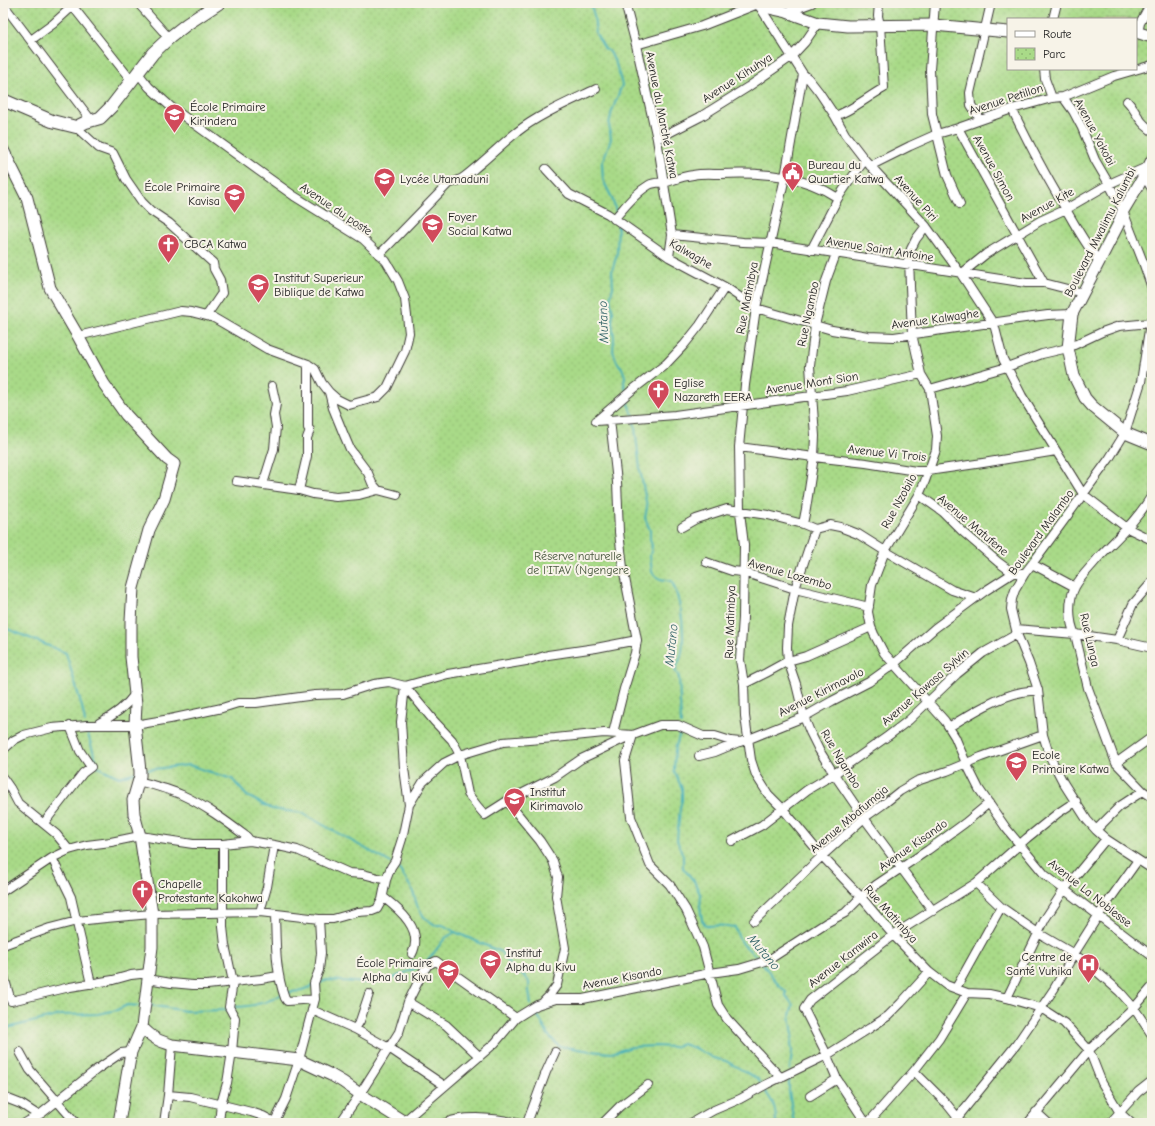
<svg xmlns="http://www.w3.org/2000/svg" width="1155" height="1126" font-family="'Comic Neue',sans-serif">
<defs>
<pattern id="park-dots" width="8" height="8" patternUnits="userSpaceOnUse"><rect width="8" height="8" fill="#a9da88"/><path d="M2 2h.1M6 6h.1" fill="none" stroke="#91ba75" stroke-width="1.8" stroke-linecap="round"/></pattern>
</defs>
<rect width="100%" height="100%" fill="#f7f3e8"/>
<filter id="ink" filterUnits="userSpaceOnUse"><feTurbulence type="fractalNoise" baseFrequency=".025" numOctaves="2"/><feDisplacementMap in="SourceGraphic" scale="8" xChannelSelector="R" yChannelSelector="G"/><feConvolveMatrix kernelMatrix="1 2 1 2 8 2 1 2 1" color-interpolation-filters="sRGB"/></filter>
<filter id="wash" filterUnits="userSpaceOnUse"><feTurbulence type="fractalNoise" baseFrequency=".012" numOctaves="4" result="noise"/><feDisplacementMap in="SourceGraphic" scale="16" xChannelSelector="R" yChannelSelector="G"/><feGaussianBlur stdDeviation="0.9" result="paint"/><feColorMatrix in="noise" values="0 0 0 0 0 0 0 0 0 0 0 0 0 0 0 0 0 1.4 0 .05"/><feComposite in="paint" operator="in"/></filter>
<g filter="url(#wash)">
<rect width="100%" height="100%" fill="#f1dfc1"/>
<path fill="url(#park-dots)" stroke="#627b52" fill-rule="evenodd" d="M3 3H1152V1123H3ZM1008 19H1136V69H1008Z"/>
<g fill="none" stroke-linecap="round" stroke-linejoin="round">
<path stroke="#3eaeb9" stroke-width="2" d="M590 3 594 15 596 34 605 49 610 52 616 64 622 85 612 111 609 124 611 139 602 163 603 180 612 198 616 212
M618 224 617 254 612 271 613 287 610 299 613 312 612 322 614 338 613 351 617 362 622 368 625 376 624 383 626 391
M628 397 630 410 634 415
M634 420 640 469 647 507 645 518 650 530V539L652 546 650 556 652 572 655 576 660 579 672 581C681 603 685 628 682 652 681 658 678 664 675 670L679 677 681 724
M3 627 66 653 82 707 85 722
M86 728 98 767 119 777 136 772
M681 729 675 750 674 771 682 788V800L680 808 677 840 683 856V868L694 881 701 896 700 906 702 920 706 926C716 925 725 925 735 927L738 936 743 944 761 961
M145 770 189 765 232 779 247 796 272 809 302 813 391 863
M395 866 399 869 412 889 417 905 424 917 435 925H443L455 932 501 952 513 970 525 976 529 982V991L531 1005
M763 964 778 984 786 992V996L793 1005 790 1015 793 1035 791 1042 792 1051 790 1070
M317 984 327 980 370 983 389 980 418 967 430 958 445 938 455 932
M286 993 299 991 313 986
M149 1005 186 1011 226 1010 228 1008
M231 1007C249 1007 267 1004 282 994
M533 1009 540 1019 548 1035 559 1046 591 1051 611 1053 632 1047 655 1046 673 1047 683 1044 697 1049 713 1058 726 1061 758 1079 761 1084
M3 1029 61 1015 98 1014 117 1010 127 1005 141 1006
M789 1077V1091L794 1123
M763 1088C773 1102 776 1106 776 1123"/>
</g>
</g>
<g filter="url(#ink)">
<g fill="none" stroke-linecap="round" stroke-linejoin="round">
<defs>
<path id="minor" d="M70 3 131 80
M138 3 169 38
M625 3 636 45 657 139 672 235 669 257
M935 3 930 70 932 114 947 175 960 204
M3 4 91 120
M787 12 812 3
M1053 19 1057 3
M1138 33 1140 23 1151 3
M31 40 53 24 76 3
M636 45 702 26 758 4 803 74 785 177 756 308 745 385 739 447 740 512 744 545 743 618 740 660 744 684 745 716 751 760 756 775 768 794 783 809 822 856 861 897 893 935 929 972 946 985 967 993 989 994 1007 998 1041 1008 1064 1023 1089 1050 1102 1083 1120 1113 1131 1123
M1044 69 1045 79 1052 98
M803 74 808 78 819 92 835 116 845 134 865 160 926 226 961 274 993 323 995 328 1003 359 1022 396 1083 494 1127 528 1152 540
M1063 97 1073 111 1082 128 1095 160 1109 184 1123 211 1143 262 1152 288
M1127 101C1134 108 1136 115 1142 122 1145 126 1149 128 1152 131
M1012 109C1028 142 1045 175 1064 206 1075 225 1085 244 1099 261
M835 116C853 110 867 97 884 88L880 25 878 16 879 3
M980 119 971 105 970 93 991 3
M76 127 99 148 113 153 126 179 142 202 151 211 169 223 213 263 214 269 220 280 222 293 207 315
M958 128 1044 283
M657 139 700 117 748 87 791 57 805 42 818 23
M870 166 910 146 937 134 958 128 1012 109 1052 98 1063 97 1114 76 1152 65
M546 169 569 194 608 214 669 257 725 287 756 308 832 330 868 336 894 337 1025 318 1048 315 1072 314
M1144 176 1152 189
M614 219C625 207 635 193 649 185 654 182 661 183 667 182 676 179 684 176 693 175 702 173 712 174 721 174 761 172 804 175 838 198
M926 226 916 239 911 249 909 257 910 286 912 334 921 374 930 389 937 436 936 450 925 481 919 495 885 551 872 585 868 612 871 627 874 634 884 653 945 721 955 737 966 763 979 789 1006 828 1045 875 1152 956
M672 235 743 242 770 243 1026 283H1044L1083 293
M811 250 838 198 855 173 865 160
M379 255 449 183C461 182 470 172 480 164 492 154 504 142 517 132 538 115 571 101 596 89
M961 274 986 254 1040 221 1066 209 1109 184 1149 166
M1152 320 1150 323 1141 382 1125 433 1109 459 1032 564 1025 573 1015 590 1012 599 1011 609 1017 634 1029 663 1038 690 1043 735 1050 757 1064 784 1087 820 1096 830 1106 839 1152 869
M78 336 181 311 191 312 214 318 267 349 308 364 315 369 322 383 329 392 337 399 349 405 378 397 387 388 405 351 409 333 405 299 398 281 386 261 363 239 294 196 259 171 171 107 149 87 138 73
M930 389 1007 367 1042 354 1068 348 1102 332 1119 326 1150 323
M329 392 333 408 344 435 350 449 368 473 372 483 378 490
M610 420 617 482 619 532 623 568 637 640 635 653 624 689 613 733
M596 421 675 415 847 391 921 374
M596 421 631 391 666 364 684 345 700 325 725 287
M739 447 814 457 866 463 916 471H928L983 463 1056 451
M236 481 299 490 313 494 336 497 359 495 378 490 397 495
M263 484 274 449 276 427 274 415 276 404 272 386
M299 490 307 456V438L310 430 308 428V364
M919 495 943 512 962 531 998 562 1013 573
M1152 495C1138 519 1117 538 1098 558 1091 567 1080 577 1075 587 1068 600 1069 622 1075 634L1088 688 1116 763 1143 791 1152 797
M803 524 806 509 814 457 815 436 810 366 815 325 826 281 836 254
M682 527 696 519 727 509 768 515 803 524 815 529 830 525 840 527 858 534 885 551 952 590 976 598
M815 529 795 589 788 626 787 648 788 661 796 684 804 717 810 732 819 750 834 774 864 818 933 911
M706 562 732 571 743 572 795 589 869 607
M1032 564 1075 587
M1016 629 1075 634 1117 640 1152 648
M1117 640 1133 604 1152 582
M744 684 766 673 788 661 806 656 871 627
M405 686 434 721 452 740 460 755 468 794 478 807 485 815 507 801 555 777 581 759 632 735
M99 723C113 716 125 708 135 694
M949 727C970 714 997 697 1022 692 1027 691 1032 691 1038 690
M633 735 625 761 631 817 650 865 670 885 686 910 703 947 718 1005 727 1019 781 1078
M3 750 14 740 24 735 52 728 87 725H135L170 719 222 708 238 703H256L315 695 343 694 374 684 389 682 405 686 448 674 532 660 548 655 596 648 637 640
M699 756 715 752 739 742
M1116 763 1152 737
M3 778 10 788 18 803 56 834 69 850
M138 781C153 785 169 789 182 795 206 806 227 822 247 837L250 841
M507 801 540 841 553 861 558 877 556 896 565 948 557 985 549 996 544 1001
M409 805 423 782 444 763 460 755 503 742 555 738 604 733 633 735 660 725H678L703 736H715L731 741 740 742 749 739 804 717 832 701 869 682 894 664 935 628 985 591 1013 573H1025
M44 823 83 773 91 767 80 751 70 726
M1096 830 1120 806 1143 791
M732 841 762 825 807 790 834 774 888 736 909 720 957 674 983 653 1017 634
M52 858 71 897 91 984
M976 883 1001 907 1038 933 1074 954 1093 968 1120 992 1134 1008 1152 1035
M3 891 52 858 69 850 87 845 111 842 140 836 193 844H223L250 841 274 845 297 850 349 873 363 874 386 880
M383 897C400 910 424 930 412 954
M260 912 267 887 274 845
M275 914C276 942 275 971 285 998L287 1001 315 999
M754 921 822 856 864 818 885 803 900 791 917 781 947 771 981 757 1043 735
M3 945 50 928 77 921 106 918 152 914 260 912 319 919H333L358 912 372 911 377 909 382 900 386 880 391 867 395 861 402 839 409 805 404 768 401 722 405 686
M3 973 11 1001 70 987 113 980 131 975 149 973
M148 979 171 983 193 985H207L261 979 278 976
M956 988 1001 907
M1007 998 1045 919 1064 890 1106 839
M408 1002 446 1025 479 1056
M312 1010 355 1029 389 1048 445 1086
M355 1029 360 1021 369 994
M20 1052 30 1070 76 1123
M914 1071 946 1103 962 1123
M168 1095 190 1097 251 1112 263 1116 276 1123
M810 1096 837 1079
M3 1097 21 1104 38 1115
M1036 1112 1048 1123
M25 1123 42 1113 96 1070 121 1053 131 1052
M164 1123 168 1095 172 1045
M219 1123 221 1104 227 1083 232 1052 235 1018 229 1007 233 982 225 945 223 927V844
M274 1123 286 1099 299 1060 315 999 314 983 319 970 321 953 319 919
M340 1123 360 1094 399 1032 408 1002 423 972 428 965 436 961 516 1018
M402 1123 495 1043 516 1018 537 1005 556 999H583L710 973 739 969 759 963 770 959 826 923 845 913 861 897 876 885 928 850 965 823 989 803
M445 1123C464 1115 497 1118 517 1123
M527 1123 546 1072 555 1052
M603 1123 620 1106 648 1085
M691 1123 714 1110 740 1099 767 1084 827 1055 870 1028 888 1016 901 1003 929 972
M866 1123 837 1079 825 1051 804 1009 810 1000 893 935 976 883 1027 838 1058 813 1076 801
M868 1123 914 1071 939 1039 967 993
M953 1123 1016 1045 1054 989 1074 954 1098 916 1138 860
M1028 1123 1089 1050 1134 1008 1152 987
M1110 1123 1138 1092 1152 1081"/>
<path id="tertiary" d="M756 3 764 7 787 12 818 23 848 26 934 25 1008 32
M1136 32 1152 37
M3 150 27 198 50 288 78 336 104 384 126 415 167 459 174 464 164 499 149 530 133 588 131 621V657L136 704 135 725 140 771V776L133 800 134 814 140 836 152 914V947L142 1027 131 1052 119 1123
M1152 160 1144 176 1123 211 1118 225 1072 314 1068 348 1074 376 1085 398 1092 406 1125 433 1152 444
M142 1027C152 1038 159 1041 172 1045L299 1060 331 1075 343 1082 360 1094 406 1123"/>
<path id="secondary" d="M3 100 52 121 76 127 86 122 100 118 112 106 153 53 169 38 187 24 219 3"/>
</defs>
<use href="#minor" stroke="#3c3935" stroke-width="10"/>
<use href="#tertiary" stroke="#3c3935" stroke-width="13"/>
<use href="#secondary" stroke="#3c3935" stroke-width="14"/>
<use href="#minor" stroke="#fff" stroke-width="8"/>
<use href="#tertiary" stroke="#fff" stroke-width="11"/>
<use href="#secondary" stroke="#fff" stroke-width="12"/>
</g>
</g>
<defs>
<symbol id="school-pin" viewBox="-11 -11 22 30"><path d="M0 17L-7.5 6A9.5 9.5 0 1 1 7.5 6Z" fill="#d1495b" stroke="#f7f3e8"/><path d="M0-5L7-2L0 1L-7-2ZM-4 1L0 2.5L4 1V4Q0 6-4 4Z" fill="#fff"/></symbol>
<symbol id="civic-pin" viewBox="-11 -11 22 30"><path d="M0 17L-7.5 6A9.5 9.5 0 1 1 7.5 6Z" fill="#d1495b" stroke="#f7f3e8"/><path d="M-.6-6.5H3V-4.5H.6V-3L4-1V1h2V6H-6V1h2V-1L-.6-3ZM-1.2 2.5V6h2.4V2.5Z" fill="#fff"/></symbol>
<symbol id="church-pin" viewBox="-11 -11 22 30"><path d="M0 17L-7.5 6A9.5 9.5 0 1 1 7.5 6Z" fill="#d1495b" stroke="#f7f3e8"/><path d="M-1.2-6h2.4v3.5h3.3v2.4h-3.3V6h-2.4V-.1h-3.3v-2.4h3.3Z" fill="#fff"/></symbol>
<symbol id="hospital-pin" viewBox="-11 -11 22 30"><path d="M0 17L-7.5 6A9.5 9.5 0 1 1 7.5 6Z" fill="#d1495b" stroke="#f7f3e8"/><path d="M-5-5h3v3.5h4V-5h3V5h-3V1.5h-4V5h-3Z" fill="#fff"/></symbol>
</defs>
<g fill-rule="evenodd">
<use href="#school-pin" x="162" y="102" width="25" height="34"/>
<use href="#civic-pin" x="780" y="160" width="25" height="34"/>
<use href="#school-pin" x="372" y="166" width="25" height="34"/>
<use href="#school-pin" x="222" y="182" width="25" height="34"/>
<use href="#school-pin" x="420" y="212" width="25" height="34"/>
<use href="#church-pin" x="156" y="232" width="25" height="34"/>
<use href="#school-pin" x="246" y="272" width="25" height="34"/>
<use href="#church-pin" x="646" y="378" width="25" height="34"/>
<use href="#school-pin" x="1004" y="750" width="25" height="34"/>
<use href="#school-pin" x="502" y="786" width="25" height="34"/>
<use href="#church-pin" x="130" y="878" width="25" height="34"/>
<use href="#school-pin" x="478" y="948" width="25" height="34"/>
<use href="#hospital-pin" x="1076" y="952" width="25" height="34"/>
<use href="#school-pin" x="436" y="958" width="25" height="34"/>
</g>
<g text-anchor="middle" dominant-baseline="central" stroke-width="4" stroke-linejoin="round" paint-order="stroke">
<g font-size="12" fill="#1c1c1c" stroke="#f7f3e8">
<text transform="translate(737 78) rotate(-33)">Avenue Kihuhya</text>
<text transform="translate(1006 99) rotate(-18)">Avenue Petillon</text>
<text transform="translate(662 115) rotate(79)">Avenue du Marché Katwa</text>
<text transform="translate(1095 132) rotate(62)">Avenue Yakobi</text>
<text transform="translate(994 168) rotate(61)">Avenue Simon</text>
<text transform="translate(916 198) rotate(48)">Avenue Piri</text>
<text transform="translate(1047 205) rotate(-29)">Avenue Kite</text>
<text transform="translate(336 209) rotate(34)">Avenue du poste</text>
<text transform="translate(1100 232) rotate(-63)">Boulevard Mwalimu Kalumbi</text>
<text transform="translate(880 249) rotate(9)">Avenue Saint Antoine</text>
<text transform="translate(691 254) rotate(30)">Kalwaghe</text>
<text transform="translate(747 298) rotate(-79)">Rue Matimbya</text>
<text transform="translate(808 314) rotate(-78)">Rue Ngambo</text>
<text transform="translate(935 319) rotate(-8)">Avenue Kalwaghe</text>
<text transform="translate(812 383) rotate(-9)">Avenue Mont Sion</text>
<text transform="translate(887 453) rotate(6)">Avenue Vi Trois</text>
<text transform="translate(899 501) rotate(-61)">Rue Nzobilo</text>
<text transform="translate(973 525) rotate(40)">Avenue Matufene</text>
<text transform="translate(1041 532) rotate(-54)">Boulevard Malambo</text>
<text transform="translate(790 574) rotate(16)">Avenue Lozembo</text>
<text transform="translate(730 622) rotate(-88)">Rue Matimbya</text>
<text transform="translate(1090 640) rotate(77)">Rue Lunga</text>
<text transform="translate(925 687) rotate(-41)">Avenue Kawasa Sylvin</text>
<text transform="translate(821 692) rotate(-27)">Avenue Kirimavolo</text>
<text transform="translate(841 759) rotate(59)">Rue Ngambo</text>
<text transform="translate(849 819) rotate(-40)">Avenue Mbafumoja</text>
<text transform="translate(913 845) rotate(-35)">Avenue Kisando</text>
<text transform="translate(1090 893) rotate(38)">Avenue La Noblesse</text>
<text transform="translate(891 914) rotate(48)">Rue Matimbya</text>
<text transform="translate(843 959) rotate(-38)">Avenue Kamwira</text>
<text transform="translate(622 978) rotate(-11)">Avenue Kisando</text>
</g>
<g font-size="12" fill="#1c1c1c" stroke="#f7f3e8" text-anchor="start">
<text x="190" y="107">École Primaire<tspan x="190" dy="14">Kirindera</tspan></text>
<text x="808" y="165">Bureau du<tspan x="808" dy="14">Quartier Katwa</tspan></text>
<text x="400" y="179">Lycée Utamaduni</text>
<text x="220" y="187" text-anchor="end">École Primaire<tspan x="220" dy="14">Kavisa</tspan></text>
<text x="448" y="217">Foyer<tspan x="448" dy="14">Social Katwa</tspan></text>
<text x="184" y="244">CBCA Katwa</text>
<text x="274" y="278">Institut Superieur<tspan x="274" dy="14">Biblique de Katwa</tspan></text>
<text x="674" y="383">Eglise<tspan x="674" dy="14">Nazareth EERA</tspan></text>
<text x="1032" y="755">Ecole<tspan x="1032" dy="14">Primaire Katwa</tspan></text>
<text x="530" y="792">Institut<tspan x="530" dy="14">Kirimavolo</tspan></text>
<text x="158" y="884">Chapelle<tspan x="158" dy="14">Protestante Kakohwa</tspan></text>
<text x="506" y="953">Institut<tspan x="506" dy="14">Alpha du Kivu</tspan></text>
<text x="1072" y="957" text-anchor="end">Centre de<tspan x="1072" dy="14">Santé Vuhika</tspan></text>
<text x="432" y="963" text-anchor="end">École Primaire<tspan x="432" dy="14">Alpha du Kivu</tspan></text>
</g>
<g font-size="12" fill="#46553c" stroke="#f7f3e8">
<text x="578" y="556">Réserve naturelle<tspan x="578" dy="14">de l'ITAV (Ngengere</tspan></text>
</g>
<g font-size="13" font-style="italic" fill="#2b5e63" stroke="#f7f3e8">
<text transform="translate(603 322) rotate(-92)">Mutano</text>
<text transform="translate(671 645) rotate(-84)">Mutano</text>
<text transform="translate(764 952) rotate(50)">Mutano</text>
</g>
</g>
<rect width="1155" height="1126" fill="none" stroke="#f7f3e8" stroke-width="16"/>
<rect x="1007" y="18" width="130" height="52" fill="#f7f3e8" stroke="#9f9d96"/>
<rect x="1015" y="31" width="20" height="6" fill="#ffffff" stroke="#9f9d96"/>
<text x="1043" y="38" font-size="12" fill="#1c1c1c">Route</text>
<rect x="1015" y="48" width="20" height="12" fill="url(#park-dots)" stroke="#9f9d96"/>
<text x="1043" y="58" font-size="12" fill="#1c1c1c">Parc</text>
</svg>
